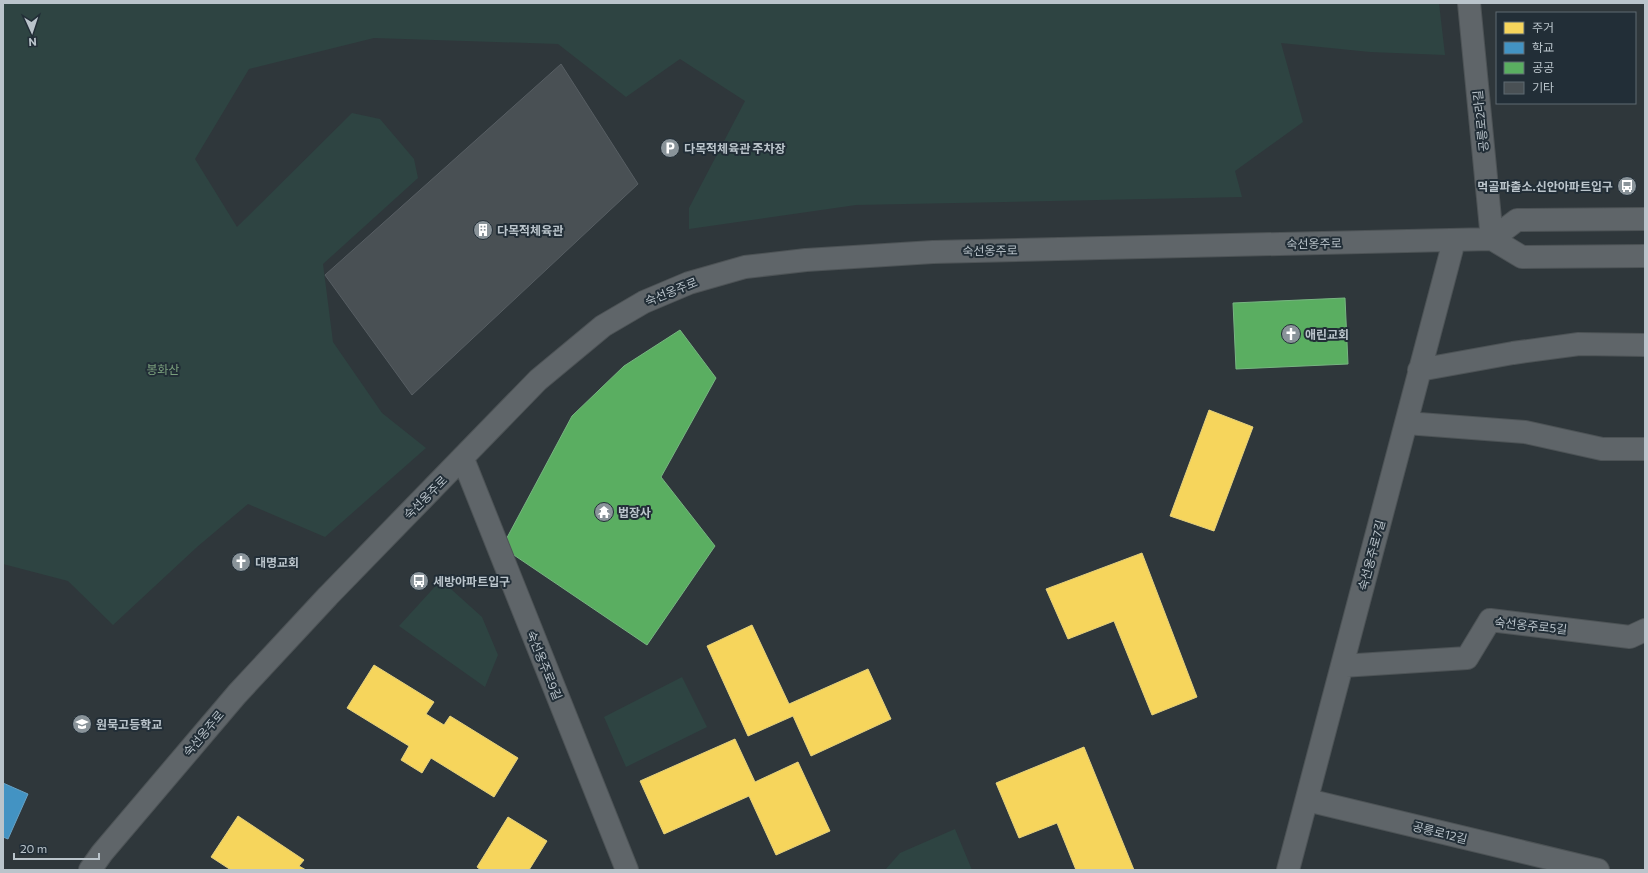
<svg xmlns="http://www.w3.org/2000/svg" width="1648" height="873" font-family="Commissioner,'Noto Sans KR',sans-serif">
<rect width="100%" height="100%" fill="#2f373b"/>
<path fill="#2e4442" d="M3 3H1439L1445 55 1370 52 1281 43 1303 122 1235 171 1242 197 856 205 689 229V208L745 101 680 59 626 97 558 44 374 38 249 69 195 159 237 227 352 113 380 119 414 159 418 178 323 264 333 342 382 413 426 448 325 537 248 504 197 547 113 625 68 581 3 564Z
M441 580 482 617 498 655 485 687 399 626Z
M682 677 707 727 626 767 604 717Z
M955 829 972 870H885L900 853Z"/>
<path fill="#f6d55c" stroke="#e4d07d" d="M1209 410 1253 427 1214 531 1170 516Z
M1142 553 1197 697 1152 715 1114 621 1068 639 1046 589Z
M752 625 789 704 868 669 891 719 811 756 793 716 748 736 707 646Z
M374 665 434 702 426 714 444 725 450 716 518 758 494 797 431 758 422 773 401 760 409 746 347 708Z
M735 739 755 782 798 762 830 831 776 855 749 796 664 834 640 781Z
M1084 747 1134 870H1076L1057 823 1019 838 996 783Z
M238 816 304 860 299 866 306 870H231L211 857Z
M508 817 547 841 529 870H481L477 867Z"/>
<path fill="#4393c3" stroke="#67a2c5" d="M3 783 28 794 8 839 3 837Z"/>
<path fill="#5aae61" stroke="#77b581" d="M1345 298 1348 364 1236 369 1233 303Z
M680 330 716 378 661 477 715 546 647 645 502 547 572 416 624 366Z"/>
<path fill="#495054" stroke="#575e63" d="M561 64 638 184 412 395 325 275Z"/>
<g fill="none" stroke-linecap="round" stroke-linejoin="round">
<defs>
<path id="minor" d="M1469 3 1492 239
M1492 239 1517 220 1645 219
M1419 370 1513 353 1579 344 1645 345
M1406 423 1525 432 1602 449H1645
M463 459 627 870
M1342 666 1467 658 1490 620 1630 637 1645 630
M1307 800 1598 870
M90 870 102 853 237 694 328 596 538 380 603 326 644 302 689 283 745 267 806 260 933 252 1492 239 1522 257 1645 256
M1288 870 1454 241"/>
</defs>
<use href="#minor" stroke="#4d5356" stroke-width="24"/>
<use href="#minor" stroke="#5f6569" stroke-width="22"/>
</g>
<defs>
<symbol id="parking-disc" viewBox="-11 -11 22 22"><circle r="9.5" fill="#899399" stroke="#222e37"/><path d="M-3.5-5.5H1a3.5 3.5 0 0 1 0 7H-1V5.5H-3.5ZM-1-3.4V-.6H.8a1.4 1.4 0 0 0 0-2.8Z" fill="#fff"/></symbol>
<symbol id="bus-disc" viewBox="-11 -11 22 22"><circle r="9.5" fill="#899399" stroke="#222e37"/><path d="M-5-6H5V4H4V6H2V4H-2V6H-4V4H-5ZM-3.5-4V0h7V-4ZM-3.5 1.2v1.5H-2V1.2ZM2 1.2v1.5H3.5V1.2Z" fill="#fff"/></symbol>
<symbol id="building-disc" viewBox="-11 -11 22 22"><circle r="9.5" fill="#899399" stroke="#222e37"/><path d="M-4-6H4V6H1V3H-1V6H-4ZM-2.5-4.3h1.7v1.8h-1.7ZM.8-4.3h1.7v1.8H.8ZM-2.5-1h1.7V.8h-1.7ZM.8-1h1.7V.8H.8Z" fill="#fff"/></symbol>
<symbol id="church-disc" viewBox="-11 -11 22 22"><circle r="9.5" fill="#899399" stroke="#222e37"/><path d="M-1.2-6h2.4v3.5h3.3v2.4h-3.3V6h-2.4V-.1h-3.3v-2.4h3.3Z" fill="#fff"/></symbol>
<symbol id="temple-disc" viewBox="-11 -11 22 22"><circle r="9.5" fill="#899399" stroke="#222e37"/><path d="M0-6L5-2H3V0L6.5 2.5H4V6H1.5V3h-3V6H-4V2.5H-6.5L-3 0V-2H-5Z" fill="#fff"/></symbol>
<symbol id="school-disc" viewBox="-11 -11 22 22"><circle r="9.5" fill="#899399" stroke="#222e37"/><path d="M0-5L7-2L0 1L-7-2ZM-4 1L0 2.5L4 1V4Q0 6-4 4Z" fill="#fff"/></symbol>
</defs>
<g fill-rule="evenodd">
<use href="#parking-disc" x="659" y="137" width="22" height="22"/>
<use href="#bus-disc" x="1616" y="175" width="22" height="22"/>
<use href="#building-disc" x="472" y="219" width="22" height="22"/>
<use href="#church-disc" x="1280" y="323" width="22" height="22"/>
<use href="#temple-disc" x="593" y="501" width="22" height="22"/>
<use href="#church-disc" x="230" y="551" width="22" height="22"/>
<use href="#bus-disc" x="408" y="570" width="22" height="22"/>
<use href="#school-disc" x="71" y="713" width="22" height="22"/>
</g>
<g text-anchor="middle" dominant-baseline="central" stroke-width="4" stroke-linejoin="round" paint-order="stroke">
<g font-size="12" fill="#bac4cb" stroke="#222e37">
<text transform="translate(1480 121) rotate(-96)">공릉로2라길</text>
<text transform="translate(1314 243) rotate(-1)">숙선옹주로</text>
<text transform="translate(990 250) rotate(-1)">숙선옹주로</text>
<text transform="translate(671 291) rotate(-22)">숙선옹주로</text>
<text transform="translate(425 497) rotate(-45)">숙선옹주로</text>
<text transform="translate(1371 555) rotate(-75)">숙선옹주로7길</text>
<text transform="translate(1531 625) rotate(6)">숙선옹주로5길</text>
<text transform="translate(545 665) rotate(68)">숙선옹주로9길</text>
<text transform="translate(203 733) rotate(-50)">숙선옹주로</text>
<text transform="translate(1440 832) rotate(14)">공릉로12길</text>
</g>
<g font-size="12" font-weight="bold" fill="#bac4cb" stroke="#222e37" text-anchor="start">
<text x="684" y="148">다목적체육관 주차장</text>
<text x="1613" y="186" text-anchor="end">먹골파출소.신안아파트입구</text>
<text x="497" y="230">다목적체육관</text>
<text x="1305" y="334">애린교회</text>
<text x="618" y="512">법장사</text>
<text x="255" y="562">대명교회</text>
<text x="433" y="581">세방아파트입구</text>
<text x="96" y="724">원묵고등학교</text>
</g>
<g font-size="12" fill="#7a9f7c" stroke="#222e37">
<text x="163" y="369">봉화산</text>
</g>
</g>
<rect width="1648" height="873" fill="none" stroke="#bac4cb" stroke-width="8"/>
<rect x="1496" y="12" width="140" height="92" fill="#222e37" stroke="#5f6a72"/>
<rect x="1504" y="22" width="20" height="12" fill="#f6d55c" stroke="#5f6a72"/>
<text x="1532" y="32" font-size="12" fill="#bac4cb">주거</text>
<rect x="1504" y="42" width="20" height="12" fill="#4393c3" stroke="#5f6a72"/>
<text x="1532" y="52" font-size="12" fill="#bac4cb">학교</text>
<rect x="1504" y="62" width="20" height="12" fill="#5aae61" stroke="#5f6a72"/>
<text x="1532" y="72" font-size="12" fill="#bac4cb">공공</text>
<rect x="1504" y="82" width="20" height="12" fill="#495054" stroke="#5f6a72"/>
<text x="1532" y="92" font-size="12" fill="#bac4cb">기타</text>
<g transform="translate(32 32) rotate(177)" stroke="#222e37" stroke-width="3" paint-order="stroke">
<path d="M0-3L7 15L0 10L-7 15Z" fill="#bac4cb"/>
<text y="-6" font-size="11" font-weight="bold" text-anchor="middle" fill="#bac4cb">N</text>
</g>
<path d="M14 853v6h85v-6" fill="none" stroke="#bac4cb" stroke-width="2"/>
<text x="20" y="853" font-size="12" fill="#bac4cb" stroke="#222e37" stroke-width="3" paint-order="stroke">20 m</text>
</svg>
